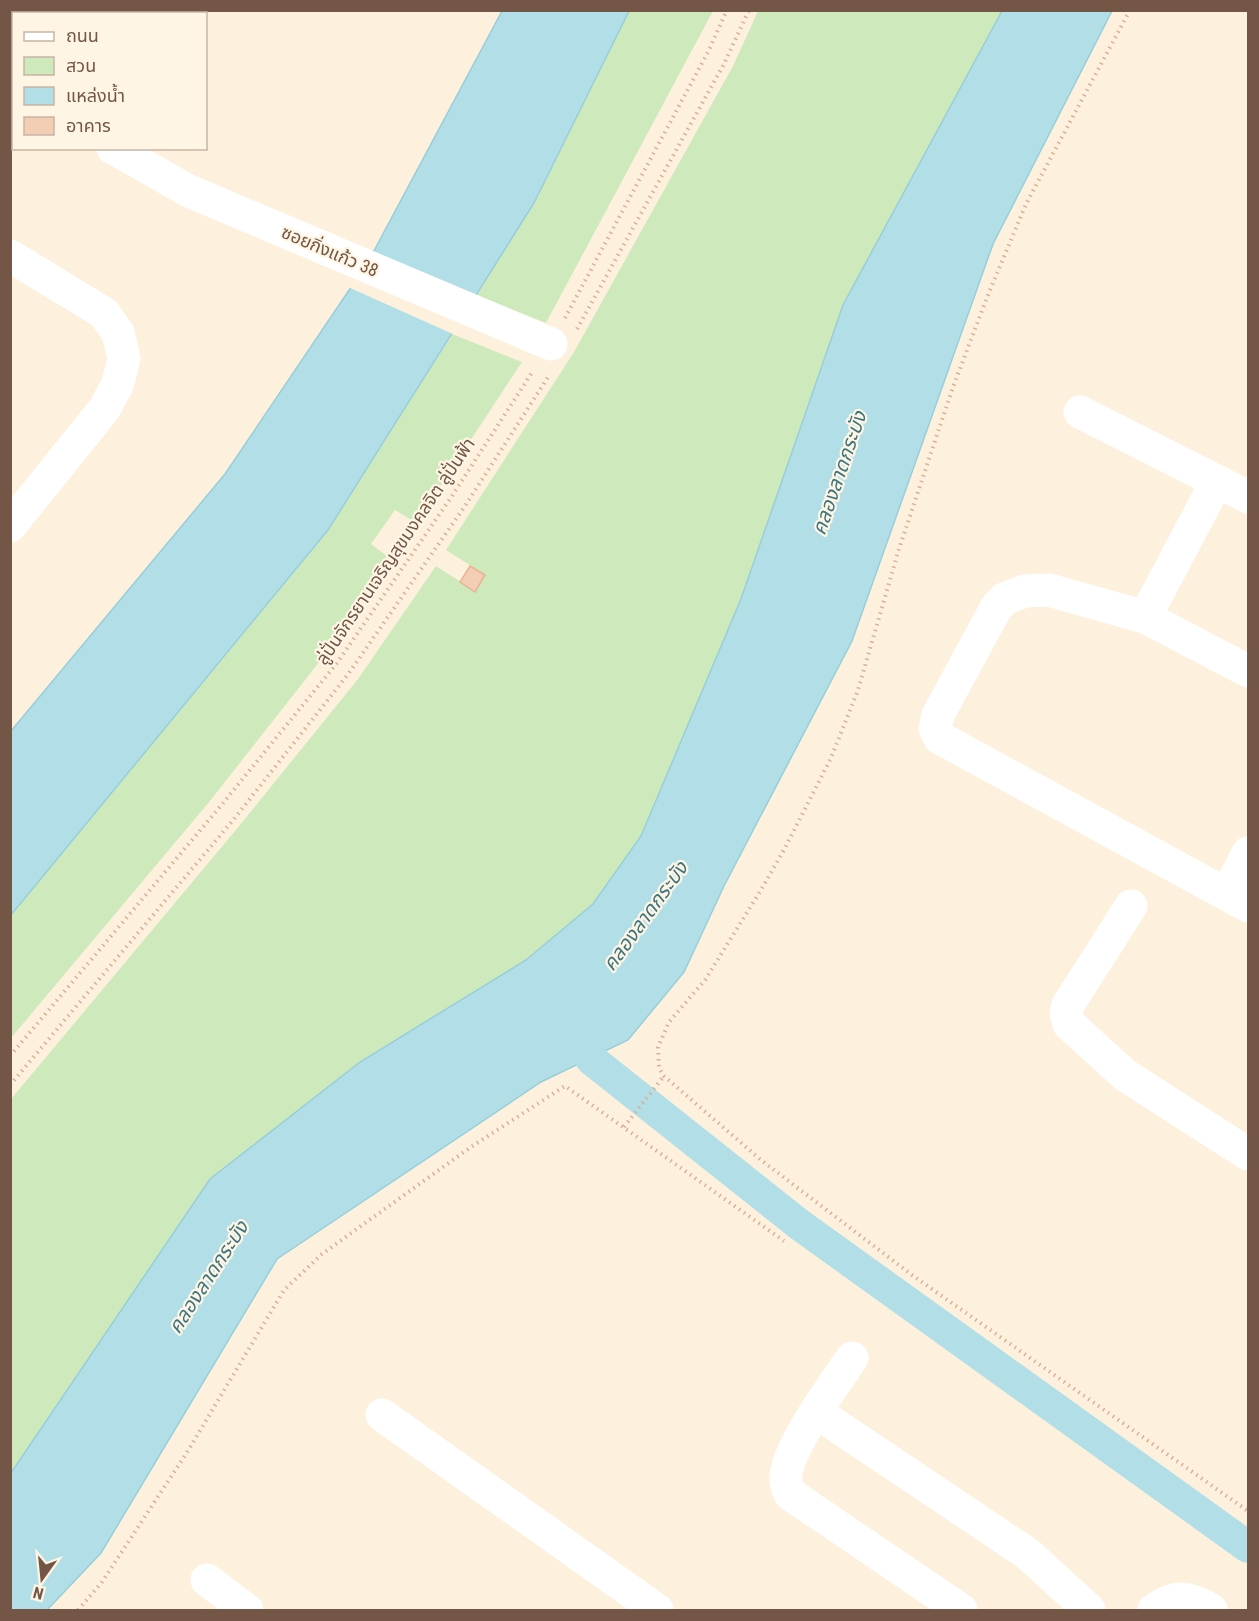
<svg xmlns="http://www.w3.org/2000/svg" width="1259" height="1621" font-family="'Roboto Condensed','Noto Sans Thai',sans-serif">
<rect width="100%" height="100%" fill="#fdf1dd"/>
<path fill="#ceeabc" d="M629 11H713L546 323 476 295 534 203Z
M758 11H1002L843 305 741 599 641 836 593 904 526 960 360 1062 210 1179 11 1473V1099L240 825 358 679 436 566 475 591 485 575 446 550 574 352 733 66Z
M452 334 522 362 416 523 395 510 371 544 392 560 324 656 210 801 11 1038V915L328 531Z"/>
<path fill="#b2dfe7" stroke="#97ced9" stroke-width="1.5" d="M502 11H629L534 203 328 530 11 915V731L225 474 368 262Z
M1002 11H1112L993 244 852 641 724 886 684 972 628 1040 541 1082 277 1259 101 1553 47 1610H11V1473L210 1179 360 1062 526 960 593 904 641 836 741 599 843 305Z"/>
<path fill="#fdf1dd" d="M365 261 479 296 455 335 348 287Z"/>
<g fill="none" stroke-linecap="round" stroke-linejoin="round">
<path stroke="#b2dfe7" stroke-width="32" d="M564 1024 592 1060 800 1225 1248 1547"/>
</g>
<path fill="#f4ceb4" stroke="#e7b493" stroke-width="1.5" d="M470 566 485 575 475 592 460 582Z"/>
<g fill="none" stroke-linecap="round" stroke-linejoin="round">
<path stroke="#d8b198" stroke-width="4" stroke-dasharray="1.5 4.5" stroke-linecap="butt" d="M1130 10 1026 204 988 295 953 387 899 549 858 690 831 758 785 848 761 890 705 980 669 1022 658 1047 659 1068 664 1076 761 1160 912 1275 1248 1511
M565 318 708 52 727 10
M577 329 724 64 749 10
M10 1056 219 808 337 663 450 499 533 371
M10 1085 234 819 349 673 465 506 550 374
M624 1127 664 1076
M78 1610 102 1582 186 1454 284 1290 322 1254 471 1147 565 1086 784 1241"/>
<path stroke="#fff" stroke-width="33" d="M10 38 14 43
M113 148 189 191 551 344
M10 256 104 313 118 333 124 358 118 383 105 408 10 526
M1080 412 1248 497
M1145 617 1217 481
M1248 671 1145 617 1049 590 1025 591 1004 599 996 608 938 715 935 729 940 738 1248 906
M1227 894 1248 853
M1131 906 1068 1005 1066 1013 1069 1024 1125 1075 1248 1154
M852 1358C836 1382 782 1454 786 1481 786 1485 788 1490 790 1494L961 1610
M816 1412 1028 1554 1089 1610
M382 1415 657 1610
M207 1580 247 1610
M1154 1610C1175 1595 1190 1596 1211 1610"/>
</g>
<g text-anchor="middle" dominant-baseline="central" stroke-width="4.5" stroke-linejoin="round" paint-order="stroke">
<g font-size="18" fill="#735645" stroke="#fff5e4">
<text transform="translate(330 251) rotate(23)">ซอยกิ่งแก้ว 38</text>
<text transform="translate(395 551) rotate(-56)">ลู่ปั่นจักรยานเจริญสุขมงคลจิต ลู่ปั่นฟ้า</text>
</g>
<g font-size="20" font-style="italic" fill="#3b7581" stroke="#fff5e4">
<text transform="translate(839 473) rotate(-71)">คลองลาดกระบัง</text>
<text transform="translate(645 916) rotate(-54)">คลองลาดกระบัง</text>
<text transform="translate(208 1277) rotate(-57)">คลองลาดกระบัง</text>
</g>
</g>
<rect width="1259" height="1621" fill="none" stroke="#735645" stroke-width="24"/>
<rect x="12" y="12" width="195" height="138" fill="#fff5e4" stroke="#c7b5a4" stroke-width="1.5"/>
<rect x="24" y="32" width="30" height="9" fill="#ffffff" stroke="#c7b5a4" stroke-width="1.5"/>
<text x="66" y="42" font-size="18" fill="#735645">ถนน</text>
<rect x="24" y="57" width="30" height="18" fill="#ceeabc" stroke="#c7b5a4" stroke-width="1.5"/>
<text x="66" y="72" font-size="18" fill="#735645">สวน</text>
<rect x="24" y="87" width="30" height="18" fill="#b2dfe7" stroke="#c7b5a4" stroke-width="1.5"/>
<text x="66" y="102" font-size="18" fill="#735645">แหล่งน้ำ</text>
<rect x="24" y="117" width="30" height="18" fill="#f4ceb4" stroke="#c7b5a4" stroke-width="1.5"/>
<text x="66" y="132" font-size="18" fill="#735645">อาคาร</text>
<g transform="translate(42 1579) rotate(195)" stroke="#fff5e4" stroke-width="4.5" paint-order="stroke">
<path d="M0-4.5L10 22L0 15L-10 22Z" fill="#735645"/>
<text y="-9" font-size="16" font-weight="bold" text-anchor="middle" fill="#735645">N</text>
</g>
</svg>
